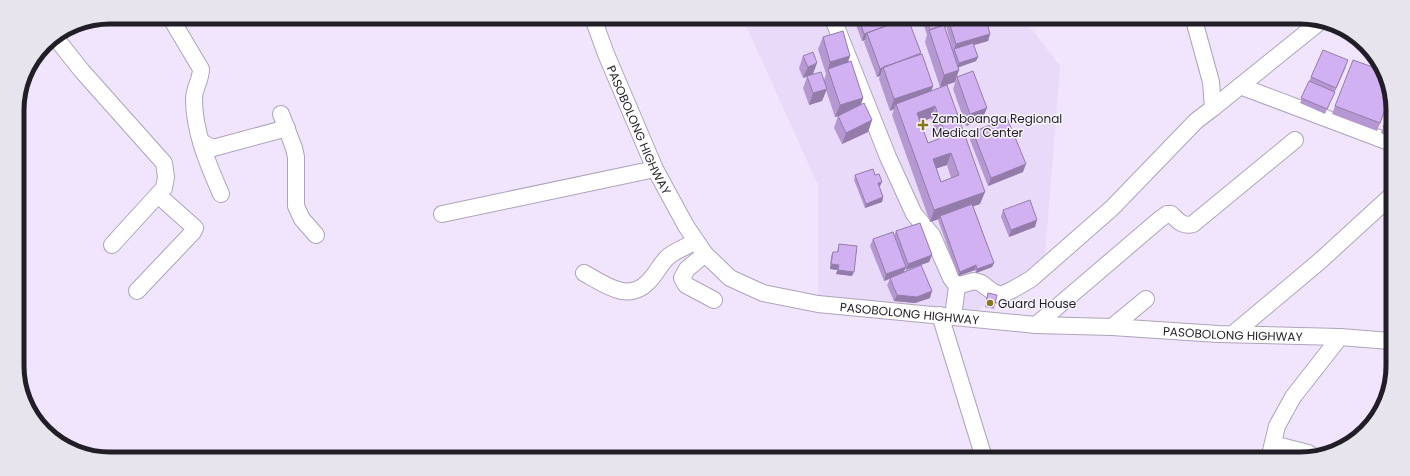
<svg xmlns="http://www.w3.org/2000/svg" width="1410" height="476" font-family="Poppins,sans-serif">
<rect width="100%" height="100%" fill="#f0e5fc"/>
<path fill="#e8daf8" d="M743 19H1024L1060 66 1045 255 972 315 818 298V185Z"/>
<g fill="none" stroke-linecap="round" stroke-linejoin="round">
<defs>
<g id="minor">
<path d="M170 17 201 69C201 80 194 88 194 99 194 132 208 164 221 194"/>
<path id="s1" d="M593 18 606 54 655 169 686 226 705 254 730 278 763 293 818 304 1036 325 1112 327 1218 334 1340 337 1390 341"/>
<path d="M833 19 888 157 914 214 932 235 951 278 957 286 953 317"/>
<path d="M55 37 82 71 164 163 166 177 164 188 112 245"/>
<path d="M1240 86 1389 142"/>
<path d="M1213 108 1322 20"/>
<path d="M281 114 294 148 296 157V206L302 219 316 235"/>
<path d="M201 142 213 148 287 128"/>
<path d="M442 214 655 169"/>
<path d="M705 254 687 269 682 278 686 285 714 300"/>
<path d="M584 273C604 284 628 303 648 282 656 275 661 262 669 256 677 250 688 246 696 241"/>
<path d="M957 286 974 281 981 283 993 292 1001 295 1012 290 1031 279 1112 208 1196 121 1213 108 1211 82 1194 20"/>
<path d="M137 291 193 232 195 228 158 195"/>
<path d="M940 315 984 458"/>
<path d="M1036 325 1160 219 1167 214H1171C1178 221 1183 227 1193 224L1295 140"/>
<path d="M1112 327 1146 299"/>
<path d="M1233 334 1320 261 1391 196"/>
<path d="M1273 444 1308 453 1313 456"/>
<path d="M1269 459 1277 426 1293 397 1340 337"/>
</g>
</defs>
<use href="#minor" stroke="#aea4ba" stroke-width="18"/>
<use href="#minor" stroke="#fff" stroke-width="16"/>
</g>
<path fill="#b598d1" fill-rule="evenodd" d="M858 19H911L910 24 920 54 933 86 931 91 980 204 973 206 994 263 992 267 976 273 975 270 958 276 938 220 939 219 930 222 892 115 894 109 890 111 879 79 880 76 877 77 864 42 865 40 862 41 856 25ZM931 118 938 139 928 143 920 122ZM947 165 951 178 941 182 936 168Z
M922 19H944L945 21V19H986L990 34 988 41 973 45 978 57 976 61 958 67 955 82 940 87 925 42 927 35ZM946 26 953 51 945 28Z
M823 37 850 56 848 62 863 98 861 105 872 120 868 132 842 144 834 128 838 116 835 117 826 90 822 101 809 105 803 88 807 77 803 78 799 68 803 56 813 74 824 80 826 74 818 49Z
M1346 67 1325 114 1300 103 1311 77Z
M957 77 982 120 966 126 953 89Z
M1391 95 1377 131 1332 114 1335 106Z
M1391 109V138L1381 133Z
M973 132 1023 172 988 186 970 140Z
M855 175H875L880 186H879L883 197 882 202 865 208 854 180Z
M1003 210 1035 227 1009 237 1001 217Z
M896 231 932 255 929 262 921 265 930 298 915 303 894 301 887 285 890 279 884 281 870 246 873 239 894 236ZM920 265 904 272 905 269 906 270Z
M839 244 852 276 836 274 837 270 830 269 831 256 833 252H837Z
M988 293 995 304 994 309 985 307 987 297Z"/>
<path fill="#937caa" d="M906 19H911L910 24 867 33 865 40 862 41 864 34Z
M990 34 988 41 954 51V50L956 44Z
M850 56 846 68 828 69 830 62Z
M978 57 976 61 957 68 959 63Z
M817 63 813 74 803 78 808 67Z
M883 67 880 76 877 77 880 69Z
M959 70 955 82 940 87 944 75Z
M933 86 929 98 896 104 894 109 890 111 894 99Z
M827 89 822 101 809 105 813 93Z
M863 98 859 110 835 117 840 105Z
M935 106 931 118 913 125 917 113Z
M987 108 982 120 966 126 970 114Z
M872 120 868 132 842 144 846 133Z
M951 153 947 165 929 171 933 159Z
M1026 164 1023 172 988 186 991 178Z
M882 182 880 186 876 188 878 183Z
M985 192 980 204 940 218V216L939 219 930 222 934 210Z
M883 197 882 202 865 208 866 204Z
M1037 220 1035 227 1009 237 1011 230Z
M932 255 929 262 906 270 908 264Z
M994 263 992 267 976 273 977 269Z
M831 264 839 265 837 270 830 269Z
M976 265 975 270 958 276 960 272Z
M906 267 903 273 884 281 886 274Z
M838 270 854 272 852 276 836 274Z
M932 291 930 298 915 303 894 301 897 295Z"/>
<path fill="#d2b1f3" stroke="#937caa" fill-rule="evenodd" d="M859 19H905L864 34Z
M905 19H908L921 53 880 69 867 33Z
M926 19H944L946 26H944V25L930 30Z
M948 19H986L990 34 956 44Z
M944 25 959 70 944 75 929 30Z
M843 31 850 56 830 62 823 37Z
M973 43 978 57 959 63 954 49Z
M1323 50 1348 60 1336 88 1311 77Z
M813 52 817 63 808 67 803 56Z
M922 54 933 86 894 99 883 67Z
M1353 60 1381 70 1391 92V94L1380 123 1335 106Z
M851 61 863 98 840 105 828 69Z
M973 71 987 108 970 114 957 77Z
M821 72 827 89 813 93 807 76Z
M1309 81 1335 92 1327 109 1301 98Z
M947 85 985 192 934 210 896 104ZM935 106 946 136 928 143 917 113ZM951 153 959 175 941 182 933 159Z
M864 103 872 120 846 133 838 116Z
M1391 109V130L1383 127Z
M1007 118 1026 164 991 178 973 132Z
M873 169 875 175 879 174 882 182 878 183 883 197 866 204 855 175Z
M1030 200 1037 220 1011 230 1003 210Z
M972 204 994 263 977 269 976 265 960 272 940 216Z
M920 223 932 255 908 264 896 231Z
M893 232 906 267 886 274 873 239Z
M839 244 857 246 854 272 838 270 839 265 831 264 833 252H838Z
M921 265 932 291 917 297 897 295 890 278Z
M988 293 997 295 995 304 986 303Z"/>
<g fill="#8a781c" stroke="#f9f5fe" stroke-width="1.5">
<path d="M921 119h4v4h4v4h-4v4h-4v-4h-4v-4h4z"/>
<circle cx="990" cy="303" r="4"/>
</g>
<g text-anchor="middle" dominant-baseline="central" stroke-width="3" stroke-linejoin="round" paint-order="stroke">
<g font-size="12" fill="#221e27" stroke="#f9f5fe" text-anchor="start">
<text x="932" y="118">Zamboanga Regional<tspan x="932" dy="14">Medical Center</tspan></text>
<text x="998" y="303">Guard House</text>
</g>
<g font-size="12" fill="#221e27" stroke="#f9f5fe">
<text stroke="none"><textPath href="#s1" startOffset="121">PASOBOLONG HIGHWAY</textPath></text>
<text stroke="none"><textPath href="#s1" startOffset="481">PASOBOLONG HIGHWAY</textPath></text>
<text stroke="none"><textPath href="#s1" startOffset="805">PASOBOLONG HIGHWAY</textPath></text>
</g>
</g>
<path d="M0 0H1410V476H0ZM110 24H1300A86 86 0 0 1 1386 110V366A86 86 0 0 1 1300 452H110A86 86 0 0 1 24 366V110A86 86 0 0 1 110 24Z" fill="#e8e4ed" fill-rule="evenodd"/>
<path fill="none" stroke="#221e27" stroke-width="5" d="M110 24H1300A86 86 0 0 1 1386 110V366A86 86 0 0 1 1300 452H110A86 86 0 0 1 24 366V110A86 86 0 0 1 110 24Z"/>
</svg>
